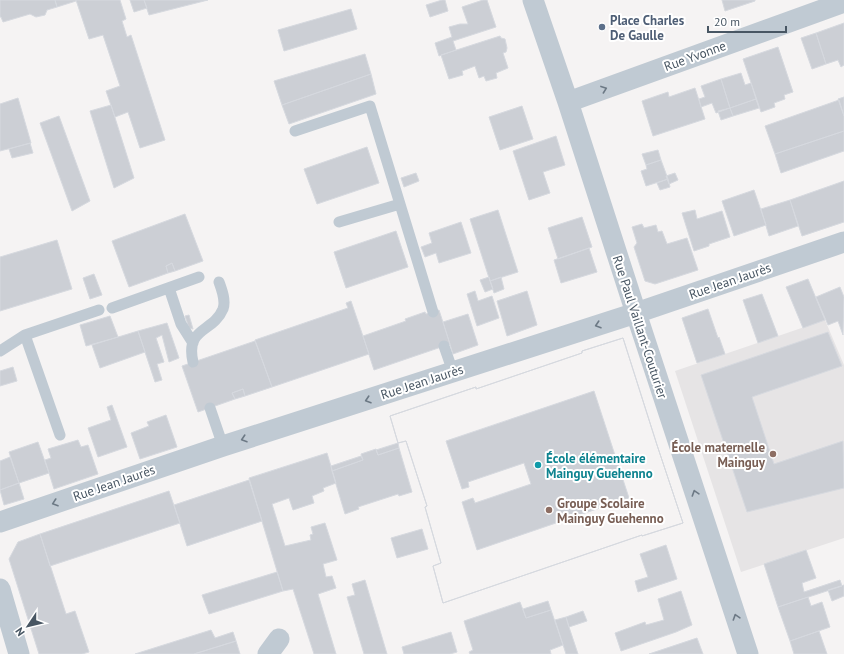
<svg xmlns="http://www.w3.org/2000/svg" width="844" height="654" font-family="'PT Sans',sans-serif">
<rect width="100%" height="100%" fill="#f5f3f3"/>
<path fill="#e6e4e5" d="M825 320 844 365V538L741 572 675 371Z"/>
<path fill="#cccfd5" stroke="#d6d9df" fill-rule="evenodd" d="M0 0H55L57 7 47 10 45 15 36 17 30 14 3 22 1 17H0Z
M55 0H75L76 1 57 7Z
M76 0H120L126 19 122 21 127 37 131 35 165 140 140 148 128 112 115 117 106 91 120 86 103 35 89 39Z
M130 0H144L147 8 134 12Z
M144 0H208L149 15Z
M442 0H445L448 11 430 17 426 5Z
M483 0H487L496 27 453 41 456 50 439 56 435 43 452 37 449 27 460 24H468L462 7Z
M722 0H755V1L725 11Z
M351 9 357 29 284 51 278 30Z
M844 23V65L841 67 838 60 826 64 816 33Z
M816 33 826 64 812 69 801 38Z
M500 36 501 38 505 39 507 48 506 52 503 53 508 68 496 73 497 78 486 81 484 76 479 78 475 66 462 71 463 75 449 79 441 55Z
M778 47 793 92 784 95 785 99 774 103 775 107 761 112 743 59Z
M365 54 371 74 282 105 274 81Z
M741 73 745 85 751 83 756 99 730 108 721 79Z
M371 74 376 94 289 124 282 105Z
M721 79 730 108 716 113 712 103 701 107 699 99 705 97 701 86Z
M695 88 705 119 653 136 642 101 668 92 669 97Z
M844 97V116L838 99Z
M18 98 31 143 0 151V104Z
M756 99 759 108 733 116 730 108Z
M839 100 844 116V131L775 154 765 126Z
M111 105 134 178 114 188 90 111Z
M522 106 533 139 500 150 489 117Z
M730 108 733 116 721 120 718 111Z
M59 116 90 201 72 211 40 123Z
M844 131V151L781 173 775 154Z
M556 136 565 165 543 172 550 193 529 200 513 151Z
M30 143 33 153 12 158 9 149Z
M367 147 379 183 317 204 304 169Z
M658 150 661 160 646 165 642 154Z
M661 160 668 179 646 186 641 171 647 169 646 165Z
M416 173 419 181 404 187 401 178Z
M675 173 678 180 669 184 666 176Z
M668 179 670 187 660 190 657 183Z
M844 181V222L802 236 790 200Z
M754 190 766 225 734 236 722 201Z
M790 200 798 226 769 236 761 209Z
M498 210 518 272 490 281 470 219Z
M695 210 697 219 722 211 730 237 709 244V246L694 251 682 213Z
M185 214 203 261 175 271 172 263 166 266 168 273 129 287 112 241Z
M582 217 592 247 558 259 548 228Z
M461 222 471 253 439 263 436 253 425 257 421 247 432 243 429 233Z
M642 224 644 228 656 225 658 232 662 231 667 244 687 238 698 270 655 284 645 281 634 247 637 243 632 227Z
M396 231 408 267 346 288 334 252Z
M57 240 72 289 0 311V257Z
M589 248 597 272 561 283 554 260Z
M172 263 175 271 168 273 166 266Z
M94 274 102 295 90 299 83 278Z
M489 277 493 289 485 292 480 280Z
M501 277 504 289 494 293 490 281Z
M808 279 825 320 803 328 786 287Z
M840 287 844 297 843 335 838 321 828 325 816 297Z
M475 291 478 301 492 296 499 318 477 326 467 294Z
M527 291 537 325 507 336 497 301Z
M762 294 778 336 758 343 743 300Z
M351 301 369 354 272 387 255 340 348 308 346 303Z
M708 309 718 338 719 337 725 354 697 363 682 318Z
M439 310 450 344 374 370 363 336 406 321 405 319 425 312 426 314Z
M468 314 478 345 453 354 443 322Z
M189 315 193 329 189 328 185 316Z
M110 316 118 337 86 346 80 325Z
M167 323 179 358 169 362 162 335 156 338 164 362 157 364 162 380 155 382 138 331Z
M138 331 145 352 100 368 92 345Z
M828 332 842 366 752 397 774 464 843 441 844 488 747 512 701 375Z
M623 338 657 445 683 523 642 536V535L443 603 433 566 441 563 425 507 427 506 406 441 398 443 390 416 476 387V389L582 353V351ZM594 391 629 498 477 550 462 502 473 498 475 503 531 484 524 463 468 482 469 487 462 489 446 441Z
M623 338 657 445 683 523 642 536V535L443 603 433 566 441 563 425 507 427 506 406 441 398 443 390 416 476 387V389L582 353V351Z
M255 341 272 387 245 396 243 389 232 393 235 399 198 412 182 366Z
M13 367 17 381 0 386V371Z
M243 389 245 396 235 399 232 393Z
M112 405 127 447 98 457 88 428 111 420 107 407Z
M166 415 177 447 140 459 131 433 149 426 147 422Z
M78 440 81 447 88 445 98 474 54 489 45 460 51 458 48 449Z
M38 442 49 473 19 483 9 452Z
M398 443 399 448 378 455 376 450Z
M399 448 412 492 399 496 398 494 358 507 359 509 345 514 332 471 363 460 361 454 376 449 378 455Z
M327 453 336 483 323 488 324 491 312 496 314 503 293 510 289 498 272 504 285 546 311 540 310 535 313 534 311 527 325 523 337 560 323 564 326 577 332 576 336 588 318 594 336 654H314L293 589 283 591 249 478Z
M361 456 363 460 332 471 331 466Z
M10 457 19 483 0 490V461Z
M249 480 262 521 187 546 174 505Z
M19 483 24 499 4 505 0 490Z
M169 491 180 523 50 566 40 534Z
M422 529 428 549 397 558 391 538Z
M40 534 66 614 75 611 89 652 82 654H39L9 559 18 542Z
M666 545 677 579 638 592 635 581 648 577 640 554Z
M806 550 816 578 802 583 804 592 840 580 842 586 778 607 764 564Z
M277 572 283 591 209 614 202 595Z
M365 580 387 654H364L347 597 355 595 352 584Z
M844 585V596L832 601 828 590Z
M681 591 692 625 676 632 621 651 615 633 645 622 646 625 664 620 658 599Z
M808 597 811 606 822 602 830 627 790 641 778 607Z
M548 601 551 610 526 618 523 609Z
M520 602 526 618 551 610 563 645 550 650 551 654H470L469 652 473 650 464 621Z
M583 611 587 621 569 627 566 617Z
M566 617 569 627 578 654H566L555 620Z
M211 630 215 638 233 632 236 641 194 654H135Z
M819 631 827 654H794L790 641Z
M451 632 457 652 450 654H404L402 647Z
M697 638 703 654H649Z
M236 641 240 654H194Z"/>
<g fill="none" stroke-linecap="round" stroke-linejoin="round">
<path stroke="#c0cad3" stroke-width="11" d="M295 131 370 106 433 312
M339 222 400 204
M169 288 181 324 193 343
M112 308 199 277
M25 335 60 435
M444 346 453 372
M0 351 25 335 99 310
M193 362C185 327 213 333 223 309 226 301 222 290 219 282
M210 408 223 446"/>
<path stroke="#c0cad3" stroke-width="21" d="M533 0 568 102 636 313 748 654
M568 102 844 2
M0 522 223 446 636 313 844 242
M0 589 19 654
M268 654 279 639"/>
</g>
<defs><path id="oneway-chevron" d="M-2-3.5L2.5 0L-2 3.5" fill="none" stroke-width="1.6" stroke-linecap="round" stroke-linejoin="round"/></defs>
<g stroke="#6c7985">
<use href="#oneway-chevron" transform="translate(604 89) rotate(-20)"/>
<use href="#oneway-chevron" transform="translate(598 325) rotate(162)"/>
<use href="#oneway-chevron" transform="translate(368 400) rotate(162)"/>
<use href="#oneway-chevron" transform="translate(244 439) rotate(162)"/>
<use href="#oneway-chevron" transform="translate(695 493) rotate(-108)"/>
<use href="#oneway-chevron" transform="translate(55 503) rotate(161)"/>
<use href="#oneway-chevron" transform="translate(736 617) rotate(-108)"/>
</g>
<circle fill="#5c6f8a" stroke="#fff" stroke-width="1.5" cx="602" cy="27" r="4"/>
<g fill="#8d6e63" stroke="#fff" stroke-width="1.5">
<circle cx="773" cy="454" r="4"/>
<circle cx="549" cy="510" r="4"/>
</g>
<circle fill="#0f9aa8" stroke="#fff" stroke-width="1.5" cx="538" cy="465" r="4"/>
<g text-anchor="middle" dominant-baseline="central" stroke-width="4" stroke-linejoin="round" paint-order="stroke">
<g font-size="13" font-weight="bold" fill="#4e5e75" stroke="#fff" text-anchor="start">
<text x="610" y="20">Place Charles<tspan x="610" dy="15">De Gaulle</tspan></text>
</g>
<g font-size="13" fill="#485663" stroke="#fff">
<text transform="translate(695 56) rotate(-20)">Rue Yvonne</text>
<text transform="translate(730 281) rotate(-19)">Rue Jean Jaurès</text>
<text transform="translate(640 327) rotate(72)">Rue Paul Vaillant-Couturier</text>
<text transform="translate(422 382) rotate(-18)">Rue Jean Jaurès</text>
<text transform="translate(114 483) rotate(-19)">Rue Jean Jaurès</text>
</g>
<g font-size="13" font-weight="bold" fill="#785e54" stroke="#fff" text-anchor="end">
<text x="765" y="447">École maternelle<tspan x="765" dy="15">Mainguy</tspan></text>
<text x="557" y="503" text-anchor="start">Groupe Scolaire<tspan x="557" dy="15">Mainguy Guehenno</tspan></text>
</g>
<g font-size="13" font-weight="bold" fill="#0d838f" stroke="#fff" text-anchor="start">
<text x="546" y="458">École élémentaire<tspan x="546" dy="15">Mainguy Guehenno</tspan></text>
</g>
</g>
<g transform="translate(28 626) rotate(235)" stroke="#ffffff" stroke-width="3" paint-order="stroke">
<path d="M0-3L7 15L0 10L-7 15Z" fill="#485663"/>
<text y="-6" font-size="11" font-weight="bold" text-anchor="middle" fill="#485663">N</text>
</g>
<path d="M708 26v6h78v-6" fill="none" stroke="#485663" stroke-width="2"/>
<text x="714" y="26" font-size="12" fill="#485663" stroke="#ffffff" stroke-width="3" paint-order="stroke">20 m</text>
</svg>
